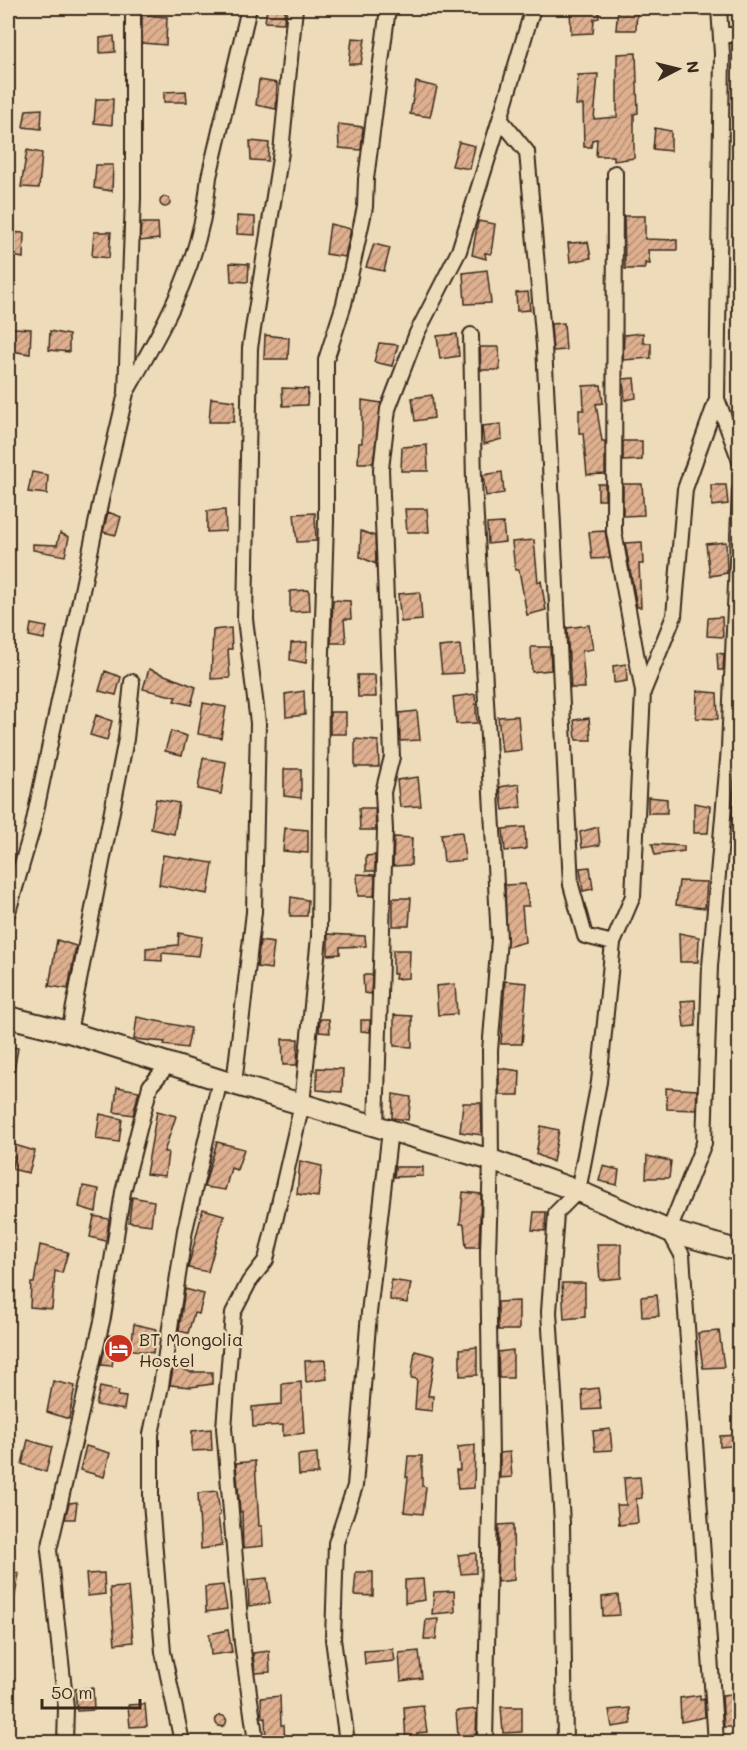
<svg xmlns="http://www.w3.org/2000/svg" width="747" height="1750" font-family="Mali,sans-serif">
<defs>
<pattern id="building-hatch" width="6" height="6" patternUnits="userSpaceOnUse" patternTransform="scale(1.5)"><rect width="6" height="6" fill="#deb08f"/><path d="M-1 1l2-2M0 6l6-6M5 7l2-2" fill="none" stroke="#b58f74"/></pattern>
</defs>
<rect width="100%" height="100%" fill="#eddbb9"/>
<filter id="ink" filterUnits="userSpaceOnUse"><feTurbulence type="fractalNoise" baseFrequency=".0167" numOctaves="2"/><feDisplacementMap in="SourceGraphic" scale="12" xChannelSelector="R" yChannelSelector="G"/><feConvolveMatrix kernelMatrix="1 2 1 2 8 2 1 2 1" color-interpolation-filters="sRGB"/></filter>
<g filter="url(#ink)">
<path fill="url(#building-hatch)" stroke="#3b2a1e" stroke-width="1.5" d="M267 8H285L284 23 265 22Z
M570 8H599V18L594 19 593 33 571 34Z
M618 8H637L636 30H616Z
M142 15 167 17 166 45 142 43Z
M114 36 115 52 100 53V38Z
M352 38 365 39 361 64H349Z
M636 53 638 113 634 114V158L614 161V156H596L597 139 592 140 591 147H584L583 105H576L578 75 598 74 594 119 617 117V54Z
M259 80 277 83 276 109 256 105Z
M416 82 437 87 430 117 410 114Z
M186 91 187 102H164V92Z
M96 99H113L112 125 94 123Z
M42 109 41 129 23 127 26 110Z
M338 124 363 127 361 150 339 148Z
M655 128 671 131V151L653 149Z
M250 141 269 143 268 161 251 160Z
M459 142 475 146 470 169 452 166Z
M27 150 42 153 39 188 21 187Z
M96 165H113L112 191 94 188Z
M160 202a5 5 0 1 1 10 0a5 5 0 1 1-10 0Z
M237 216 255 217V235L237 234Z
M624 216H645V239L677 240V250H648L650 264 645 263V269H625Z
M478 221 495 224 491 254 485 253 486 259 472 255Z
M141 223H158L159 239 140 241Z
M330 224 351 229 345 257 326 254Z
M8 232 24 233 23 258 8 255Z
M94 232H111L109 258 92 256Z
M588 242 591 258 570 262 568 243Z
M374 244 390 248 384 271 366 267Z
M230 263 249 264 248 282 231 281Z
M487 270 491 303 465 304 463 273Z
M528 292 530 310 517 311 516 293Z
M564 323 566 350 553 351 551 324Z
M13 328 31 329 30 354 12 351Z
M50 331 69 335V352L49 350Z
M643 333V343H651V358L623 360 624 335Z
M457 334 459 356 440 359 437 336Z
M265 335 289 338 288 359H264Z
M379 343 398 345 392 366 374 362Z
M480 347H499L500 370H481Z
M634 378 636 398 625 400 623 379Z
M601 385 603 403 596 404 602 441H605V474L587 475 583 433H579V410H584L583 386Z
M282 388 308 389 307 405 283 406Z
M432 395 434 418 415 421 412 398Z
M211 398 235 401 234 422H209Z
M362 400 381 403 373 463H358L359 443H362Z
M501 424 502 439 484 444 482 426Z
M623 441H642V460L623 461Z
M427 445 428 471H401L402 447Z
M32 472 48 475 47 494 28 492Z
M502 472 504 493 486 496 483 475Z
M598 484H605V500H598Z
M623 484H642L644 515 623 516Z
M711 485H726L728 504 712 506Z
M405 509H427L429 532H407Z
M225 510 226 531 207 532V511Z
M108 512 121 517 116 535 103 532Z
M315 513 316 541 297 542 294 514Z
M503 523 505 542 488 544 487 524Z
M361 531 375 536 376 564 360 557Z
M605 531 610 558 592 559 589 532Z
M60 533 69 537 65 556 33 550V544L57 545Z
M534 540 538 582 541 581 546 610 527 615 519 570H515L512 542Z
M642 542 643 564H639L641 607H637L625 543Z
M726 542 727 573 710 576 706 544Z
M309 590 310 611 290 612V591Z
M420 592 422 620 401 622 398 594Z
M333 600 350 601 351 619H344L346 643H331Z
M722 617 723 637 707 636 708 618Z
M31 624 47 627 44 639 29 636Z
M589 625 593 649 582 651 585 688H571L567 628Z
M231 628 232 649H228L230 678 211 679 213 630Z
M307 642 306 663 290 660 291 643Z
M460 645 463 673 442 674 439 647Z
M531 647H550L551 670 532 672Z
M717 653 724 654 723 670H718Z
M626 664 627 681 614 683 613 666Z
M149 669 196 687 191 705 174 701 176 697 143 689Z
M105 671 121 677 116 695 99 691Z
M357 675H375L376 697H358Z
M304 691 305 715 286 717 285 694Z
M697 691 717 693 718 719 696 718Z
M475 694 477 723 456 724 453 697Z
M203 703 226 707 221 738 198 734Z
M417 711 420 740 400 741 399 713Z
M330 712H346V734H330Z
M96 715 112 721 107 740 90 735Z
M518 716 521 750 502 752 498 717Z
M589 718 591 740H576L574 720Z
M171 731 187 736 182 755 165 751Z
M355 739 378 741 379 767H355Z
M203 758 226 762 221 794 198 789Z
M284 769H301V798L284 796Z
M418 777 421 806 400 807 397 780Z
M519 784 521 807 503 810 500 787Z
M734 790H740V821L732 820Z
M648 797 667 799V813H648Z
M156 799 179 803 174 834 151 829Z
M694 803 710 806 708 833H694Z
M359 808H375L376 830H360Z
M525 827 526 849 505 851 503 829Z
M598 827 600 845 582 848 580 832Z
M285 828 308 830V853L283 851Z
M462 832 465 860 444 862 441 834Z
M394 837 412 838 411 865 393 866Z
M652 844 684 846V851L655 855Z
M163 855 213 863 208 894 159 885Z
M375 855V871H366V856Z
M590 867 593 889 583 891 580 868Z
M357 874 375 875 374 896H358Z
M679 881 707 882 705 908 676 905Z
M525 884 529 906H522L525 942 507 947 505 885Z
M291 897 308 900 307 916H290Z
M393 898H411L409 926H393Z
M179 933 202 937 199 956 162 953V961L146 960V948L178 945Z
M679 933 699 937 698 962H680Z
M328 934 365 936 366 946 340 947V954L328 955Z
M57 940 76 946 68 989 49 986Z
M260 941 274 943 271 969 257 967Z
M393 950H410L409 978 395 979 396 974H393Z
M363 975H372L371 994 364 993Z
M505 981 527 983 522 1044H501Z
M455 984 457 1014 438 1015 436 986Z
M695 1000 696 1026 684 1027 681 1001Z
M394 1015 412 1016V1047L394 1046Z
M137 1017 191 1028 187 1048 164 1045 165 1042 134 1039Z
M320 1019H329L330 1033 319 1032Z
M361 1020H370V1032L361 1031Z
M282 1039H298L297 1065H283Z
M8 1046 18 1048 13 1077 8 1076Z
M317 1068 343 1069 342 1092 317 1090Z
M499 1068 520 1071 519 1095H499Z
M117 1087 139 1091 133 1115 114 1112Z
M666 1088 697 1090 696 1110 667 1109Z
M393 1094 411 1097 408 1120 392 1118Z
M463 1103H481L482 1135 460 1132Z
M157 1111 176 1116 164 1152H168L165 1176 146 1174Z
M100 1114 122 1119 119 1142 96 1139Z
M541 1126 559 1130 553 1162 536 1154Z
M217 1142 244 1149 237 1170 231 1168 225 1190 204 1187Z
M8 1143 35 1151 29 1173 11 1169 15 1157 8 1156Z
M647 1156 671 1161 669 1178H646Z
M300 1161 322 1166 318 1197 297 1194Z
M603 1166 619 1170 617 1185 599 1181Z
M395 1167H423V1176L394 1177Z
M83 1186 99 1189 96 1212 79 1207Z
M463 1192 481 1194 479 1247H466L464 1224H460Z
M132 1197 154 1201 151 1225 129 1222Z
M203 1209 224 1215 208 1272 188 1268Z
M534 1212H546L545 1231 532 1230Z
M94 1216 109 1219 106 1241 90 1237Z
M597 1244H621V1278L600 1280Z
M40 1245 68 1252 62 1273 55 1271 52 1309 30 1307 31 1283H34Z
M391 1280 411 1283 407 1303 390 1300Z
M562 1283H585V1317L564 1319Z
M185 1289 204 1294 199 1314 194 1313 188 1333 179 1331Z
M657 1295 659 1316 642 1317 641 1297Z
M519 1301V1330H498V1302Z
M134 1324 156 1329 153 1353 115 1347 112 1366 101 1365 108 1335 132 1341Z
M719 1331 724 1367 703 1368 698 1333Z
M477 1347V1375L460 1376V1349Z
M513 1350V1378H499L498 1352Z
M415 1351 435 1356 428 1396H433L432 1411 415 1409 417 1379 411 1378Z
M325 1360 327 1379 306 1382 305 1361Z
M179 1367 190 1372H212V1384L191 1387 170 1385 173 1369Z
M53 1381 75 1386 69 1419 47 1412Z
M301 1382 304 1433 283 1436V1425L253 1427 252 1407 282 1404V1384Z
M100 1387 119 1391 118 1396 126 1397 124 1410 96 1405Z
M598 1388 601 1409 583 1410 582 1390Z
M211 1429 212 1450 192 1451V1431Z
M610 1429 612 1450 595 1451 593 1431Z
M740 1435V1445L720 1447V1436Z
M28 1440 52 1447 46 1472 22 1464Z
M475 1445 474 1488 458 1489 456 1470H460L458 1447Z
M86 1446 110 1453 104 1477 80 1470Z
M510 1452 512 1477 500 1478V1453Z
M317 1453 318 1474 299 1475 298 1455Z
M408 1456H422V1486L426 1487 423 1514 404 1512 408 1477H406Z
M255 1461 259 1526H262L263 1546 243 1548 242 1512H240L236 1463Z
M640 1477 642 1498 636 1499 638 1523 619 1525 617 1505H626L624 1478Z
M217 1491 220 1515 218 1516 222 1546 201 1549 198 1493Z
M77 1502 75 1519H65L69 1503Z
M513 1524 514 1580 497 1582 499 1525Z
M476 1553V1573L461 1574 458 1555Z
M8 1570 19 1574 13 1605H8Z
M356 1572H373V1596L354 1595Z
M104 1573 105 1594 88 1596 86 1574Z
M267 1578 270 1603 249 1606 248 1580Z
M423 1579 425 1600 405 1603V1580Z
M223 1585 227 1609 206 1612 205 1587Z
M128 1587 133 1642 115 1644 110 1588Z
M454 1591 455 1612 432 1614 434 1592Z
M618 1595 620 1615 603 1616 602 1597Z
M438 1619 436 1639H424L426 1620Z
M228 1630 232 1652 211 1655 209 1634Z
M393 1649 395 1661 365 1664 364 1651Z
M269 1651 270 1672 255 1673 253 1653Z
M419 1651 422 1678 401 1681 399 1653Z
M93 1688 94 1710 77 1711 75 1689Z
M738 1694 740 1727H724L722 1696Z
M700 1695V1700L704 1699 705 1717 681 1722 680 1698Z
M280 1696 281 1725H284L285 1743H266L265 1718H262L261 1698Z
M145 1704 147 1726 130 1727 128 1705Z
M423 1705 427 1732 417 1733 418 1743H406L404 1707Z
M501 1707H522V1732L503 1733Z
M630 1708 631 1724 612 1727 609 1710Z
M477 1709 476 1734 458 1736 456 1711Z
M215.5 1721a5.5 5.5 0 1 1 11 0a5.5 5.5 0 1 1-11 0Z"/>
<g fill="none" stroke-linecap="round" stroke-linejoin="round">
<defs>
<path id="street" d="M533 8 500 119 527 152 544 346 571 885 585 936 613 943
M721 35H740
M615 173 614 532 643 692
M471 335 474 482 499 939 490 1051 491 1160 488 1252 491 1459 485 1742
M127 391C168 318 201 263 209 177L249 8
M717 399 740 461
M8 912 32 830 101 500 126 393 133 198V8
M69 1032 126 739 132 682
M234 1084 254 912 258 723 245 619 250 348 281 152 295 8
M376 1127 385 830 383 792 392 757 381 469 388 409 417 333 459 251 500 119
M65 1742 66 1708 49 1550 103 1317 123 1192 150 1086 169 1064
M182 1742 163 1652 151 1502V1434L161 1386 185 1230 220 1080
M256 1742 242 1643 224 1428 233 1313 249 1282 266 1260 302 1104 319 937 321 684 326 521V360L344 304 365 207 366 179 388 8
M347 1742 333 1639 336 1543 355 1486 369 1313 390 1130
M565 1742 562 1523 549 1312 556 1213 578 1191 599 1082 613 943 633 896 643 692 674 616 685 489 717 399 722 54 719 8
M716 1742 682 1255 669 1231 704 1143 710 966 729 748 740 490"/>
<path id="secondary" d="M8 1017 69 1032 220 1080 491 1160 578 1191 669 1231 740 1251"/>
</defs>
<use href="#street" stroke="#3b2a1e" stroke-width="18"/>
<use href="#secondary" stroke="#3b2a1e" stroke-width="24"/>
<use href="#street" stroke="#eddbb9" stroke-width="14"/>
<use href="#secondary" stroke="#eddbb9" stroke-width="20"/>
</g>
</g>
<defs>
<symbol id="hotel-disc" viewBox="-11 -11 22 22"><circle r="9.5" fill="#c8321e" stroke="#eddbb9"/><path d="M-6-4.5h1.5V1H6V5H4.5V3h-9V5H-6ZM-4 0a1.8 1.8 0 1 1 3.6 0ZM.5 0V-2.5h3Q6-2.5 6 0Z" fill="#fff"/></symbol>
</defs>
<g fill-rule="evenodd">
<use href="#hotel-disc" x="102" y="1332" width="33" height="33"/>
</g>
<g text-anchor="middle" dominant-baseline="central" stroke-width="4.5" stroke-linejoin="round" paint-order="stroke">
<g font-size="18" fill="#3b2a1e" stroke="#eddbb9" text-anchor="start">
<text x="139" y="1339">BT Mongolia<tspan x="139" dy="21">Hostel</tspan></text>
</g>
</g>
<rect width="747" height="1750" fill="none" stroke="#eddbb9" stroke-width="30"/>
<rect x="15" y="15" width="717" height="1720" fill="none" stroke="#3b2a1e" stroke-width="2" filter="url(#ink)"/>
<g transform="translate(678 69) rotate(83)" stroke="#eddbb9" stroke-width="4.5" paint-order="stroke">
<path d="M0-4.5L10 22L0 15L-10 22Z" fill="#3b2a1e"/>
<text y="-9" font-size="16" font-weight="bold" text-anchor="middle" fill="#3b2a1e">N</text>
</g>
<path d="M42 1699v9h98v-9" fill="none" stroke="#3b2a1e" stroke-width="3"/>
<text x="51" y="1699" font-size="18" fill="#3b2a1e" stroke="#eddbb9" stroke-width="4.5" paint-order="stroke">50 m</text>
</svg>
